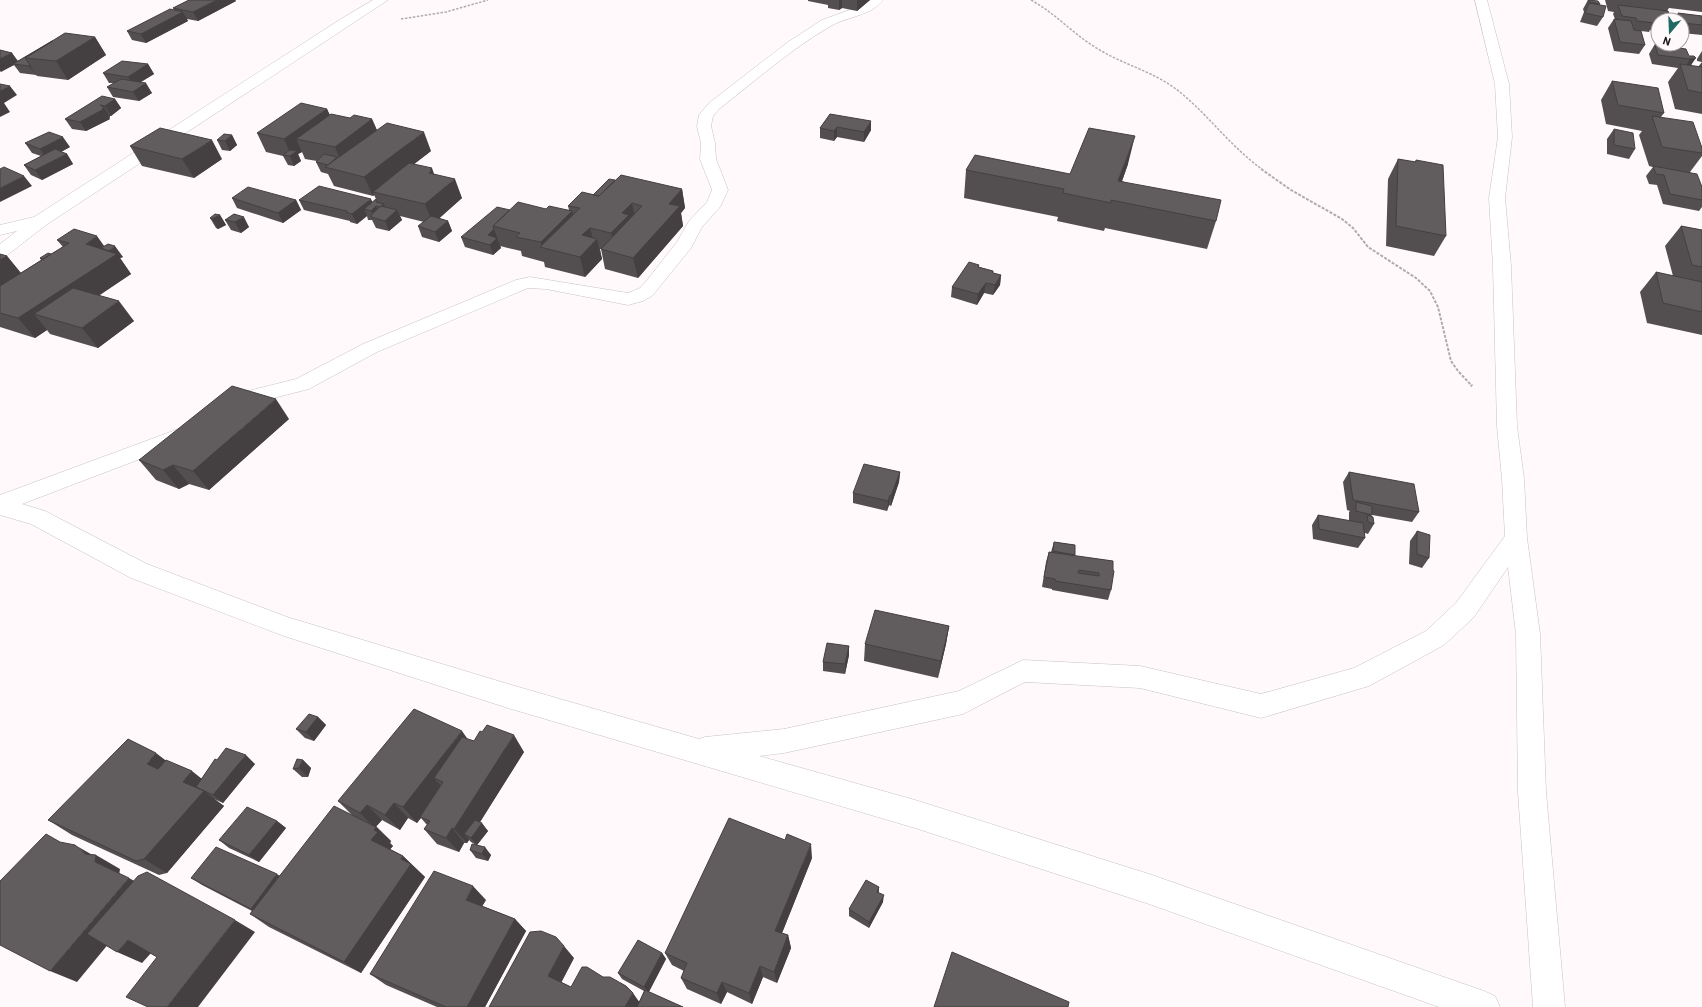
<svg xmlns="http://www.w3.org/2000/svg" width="1702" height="1007" font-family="Barlow,sans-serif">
<rect width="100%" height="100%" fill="#fff9fb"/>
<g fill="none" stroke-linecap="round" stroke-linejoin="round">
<defs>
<path id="street" d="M373 0H388L46 225 6 256 0 257V244L17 231 0 235V225L34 217 341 19Z
M868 0H883C872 16 844 17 829 27 790 50 755 81 719 109L713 116 711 126 715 143 716 159 728 190 720 207 702 227 691 248 652 296 643 301 628 305 546 289 528 288 377 352 309 389 254 403 242 411 235 413 228 411 225 406 228 401 240 393 296 379 363 344 516 280 530 277 628 293 640 288 648 279 677 242 689 221 707 202 712 190 700 159 701 143 697 126 699 115 709 103 788 42 822 20 855 8Z
M1475 0H1487L1509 84 1512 137 1505 198 1511 266 1517 426 1524 479 1527 538 1540 634 1546 792 1565 1007H1533L1518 792 1516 634 1508 567 1474 617 1444 645 1369 686 1261 718 1140 688 1025 682 963 714 784 753 759 756 915 800 1149 874 1484 991 1495 996 1500 1007H1439L1149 904 915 828 508 708 284 636 131 578 31 524 0 515V495L181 428 188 426 195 428 198 433 195 438 22 504 45 511 147 564 287 617 508 684 699 739 705 737 784 729 959 691 1023 660 1140 666 1261 694 1354 668 1426 631 1456 603 1505 536 1502 479 1497 426 1493 266 1489 198 1498 137 1495 84Z"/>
</defs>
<use href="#street" stroke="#c8c2c4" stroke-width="1"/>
<path stroke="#b0abad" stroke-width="1.5" stroke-dasharray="2.5 1.5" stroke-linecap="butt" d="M1031 0C1055 13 1072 33 1095 47 1122 65 1155 71 1181 93 1210 117 1231 147 1263 170
M401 19 446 12 488 0"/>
<path stroke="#b0abad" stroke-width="2" stroke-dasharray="3 1.5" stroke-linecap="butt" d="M1261 169 1291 190 1342 219 1353 228 1368 247 1416 278 1430 291 1438 307 1451 361 1458 371 1472 386"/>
<path stroke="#b0abad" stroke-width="2.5" stroke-dasharray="4 2" stroke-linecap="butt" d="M1471 385 1472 386"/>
<use href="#street" fill="#fff" fill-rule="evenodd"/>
</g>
<path fill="#534f51" d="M189 0H235L236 1 198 21 187 19 188 21 146 43 132 40 127 31 174 10 173 8Z
M808 0H870L857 11 842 8 839 10 828 8V5L808 1Z
M1588 0H1591L1600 4 1599 5 1603 17 1597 26 1580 22 1584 12 1583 9Z
M1605 0H1702V12L1669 8 1667 11 1658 20V31L1650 30 1649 32 1641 31 1645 45 1639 54 1614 51 1608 28 1614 19H1615L1613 14 1614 12 1608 11Z
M1678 13 1702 16V35L1682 33V20H1674Z
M95 37 106 55 68 80 37 76 36 75 20 73 14 65 0 71V50L12 53 18 61 52 41Z
M1655 44 1689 56H1694L1691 66 1698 67 1702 62 1697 61V59L1702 51V114L1675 109 1668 82 1678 68 1652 64 1649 54Z
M148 64 154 74 141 82 152 93 139 101 113 97 107 87 114 83H109L103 73Z
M1612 81 1664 113 1661 117 1702 148V156L1690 172 1702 187V207L1699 211 1663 204 1657 185 1649 184 1646 176 1653 167 1649 166 1639 135 1642 131 1606 124 1601 100Z
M115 99 121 108 111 116H110V117L109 118 110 119 86 131 72 129 65 119Z
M327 109 330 115 350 118 372 119 377 130 431 151 414 164 434 174 462 198 439 218 448 221 452 231 439 242 422 237 418 226 424 222 400 216 402 220 389 231 376 228 372 220H368L367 216 357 224 350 222V221L304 210 299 200 373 202 376 199 374 195 373 196 334 186 328 174 321 172 316 162 317 161 305 159 302 152 298 154 301 161 294 166 288 165 283 156 266 152 257 133Z
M830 114 871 130 864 142 837 137 834 141 820 138V128Z
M1614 129 1635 149 1629 159 1607 154V139Z
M232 135 237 145 230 151 222 150 217 140Z
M25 143 70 147 61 152 67 154 73 164 42 180 31 175 24 165 41 156 32 153Z
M130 146 222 159 194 178 142 166Z
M1398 159 1415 162 1416 160 1446 236 1434 256 1386 246 1388 179Z
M1128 164 1122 181 1216 221 1207 249 1105 228 1104 231 1057 221 1058 217 964 198 966 170 1070 174Z
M615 180 682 189 685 208 681 213 683 226 638 278 605 269 601 249H600L602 259 585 277 545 267 544 262 522 256 521 251 500 246 501 248 493 255 465 247 461 237 510 210 546 209 569 210 568 206 593 195Z
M232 198 296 200 301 210 283 223 237 208Z
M234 214 249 227 241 233 231 230 225 220Z
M220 215 226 225 218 229 216 228 210 218Z
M1681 226 1702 230V335L1647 323 1640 292 1656 272 1673 276 1665 246Z
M57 240 104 246 123 257 120 258 131 274 99 295 134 321 98 348 50 334 47 330 35 338 0 327V254L7 256 21 273 41 260 40 258 51 254 63 247Z
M979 265V267L993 271V273L1001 275 1000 285 993 295 984 293 977 305 951 297 952 287Z
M289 419 209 490 189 484 179 489 156 480 139 460Z
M900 472 899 482 891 506 889 505 887 511 853 503V493Z
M1349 472 1419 512 1412 522 1372 515 1371 516 1374 524 1368 534 1365 533V538L1358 548 1313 539 1312 525 1318 515 1349 521V512L1350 511 1347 510 1343 482Z
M1417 531 1429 558 1422 568 1409 564 1410 541Z
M1054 542 1075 545 1074 556 1113 561 1111 590 1108 600 1052 590V589L1042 587 1046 562 1049 552H1051Z
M949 626 946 644 938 678 864 661 865 644Z
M849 646V655L845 674 823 671V662Z
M318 717 326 725 314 741 305 738 296 729Z
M467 739 474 741 524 752 480 822 488 831 477 845 491 855 488 861 476 858 470 850 476 845 471 842 469 840 467 843H464L459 852 437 844 424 829 427 825 421 818 417 823 408 818 400 830 382 820 376 826 391 841 390 843 393 846 390 849 403 856 425 877 361 973 269 927 250 914 252 911 202 885 191 878 279 876 352 815 338 801Z
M217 760 255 764 223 803 214 799 224 806 167 873 159 875 72 835 48 820 166 761 202 779Z
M303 760 311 768 308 777H302L293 769Z
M277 821 286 828 259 862 229 848 219 840Z
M812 858 782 933 788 935 791 948 777 983 763 977 752 1004 727 992 721 1004 687 989 681 978 684 971 672 965 665 953Z
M879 887V893L883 902 869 928 849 916V909Z
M486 900 482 906 515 919 526 931 485 1007H437L386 985 370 974Z
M662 953 666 959 649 992 683 1007H489L574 958 561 982 571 987 603 977 639 1002 644 991 622 979 618 973Z"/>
<path fill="#444042" d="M217 0H235L236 1 198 21 193 12Z
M839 0H842V8L839 10Z
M857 0H870L857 11Z
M183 12 188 21 146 43 141 34Z
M95 37 106 55 68 80 56 61Z
M12 53 18 62 13 64 14 65 1 72 0 71V59Z
M1696 58 1689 68 1684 69 1690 59Z
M148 64 154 74 134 86 128 77Z
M30 65 36 75 29 66Z
M146 83 152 93 139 101 133 92Z
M10 86 17 95 4 103 10 112 0 117V91Z
M115 99 121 108 111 116 105 106Z
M104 107 110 117 109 118 110 119 86 131 80 122Z
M327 109 335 128 296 139 302 152 298 154 301 161 294 166 290 156 291 155 284 139Z
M372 119 380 138 343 167 335 147Z
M871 121V130L864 142V132Z
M837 127V137L834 141V131Z
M424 132 431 151 377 193 373 192 374 195 373 196 364 177Z
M232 135 237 145 230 151 225 141Z
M1135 136 1128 164 1115 201 1118 181Z
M63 137 70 147 47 159 40 149Z
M212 140 222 159 194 178 182 159Z
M67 154 73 164 42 180 35 170Z
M432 168 439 188 429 173 430 170Z
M24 176 32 186 0 202V188Z
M455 179 462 198 433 224 425 204Z
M682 189 685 208 681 213 683 226 638 278 633 258 669 204Z
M371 199 375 207 376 206 380 216 374 218 371 211 364 209 367 216 357 224 352 214Z
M296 200 301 210 283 223 278 213Z
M632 203 636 223 616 253 611 233 622 213Z
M384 204 388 214 380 207Z
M397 210 402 220 389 231 385 221Z
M572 211 577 231 542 248 541 242Z
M220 215 226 225 218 229 212 219Z
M244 217 249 227 241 233 235 222Z
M448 221 452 231 439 242 435 232Z
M590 228 594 243 597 239 602 259 585 277 580 257 582 235Z
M494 229 501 248 493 255 490 245 488 235Z
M97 236 107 250 101 248 108 258 86 244Z
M115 246 123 257 120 258 131 274 60 322 34 314 47 330 35 338 18 318 113 257 109 251Z
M7 256 23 276 0 291V260Z
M1001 275 1000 285 993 295 995 285Z
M986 283 984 293 977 305 978 294Z
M119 301 134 321 98 348 82 328Z
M276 399 289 419 209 490 193 471Z
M173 465 189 484 179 489 163 470Z
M900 472 899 482 891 506V496Z
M890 495 889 505 887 511 888 501Z
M949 626 946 644 938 678 941 661Z
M849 646V655L845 674V664Z
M318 717 326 725 314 741 306 732Z
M462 731 474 748 443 782 434 778 443 788 417 823 403 807Z
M514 735 524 752 470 838 464 834 469 840 467 843 454 829Z
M156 753 177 769 168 780 147 764Z
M246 755 255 764 223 803 213 795Z
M303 760 311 768 308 777 299 768Z
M192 771 212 787 204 791 224 806 167 873 144 859 183 782Z
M394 803 408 818 400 830 385 815Z
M367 805 382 820 375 828 360 813Z
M277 821 286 828 259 862 249 855Z
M482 823 488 831 477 845 471 838Z
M376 827 391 841 390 843 393 846 386 854 371 840 374 830Z
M452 828 464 843 459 852 446 838Z
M811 844 812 858 778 943 775 931Z
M75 845 96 857V855L120 869 119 876 95 862Z
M485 847 491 855 488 861 482 854Z
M403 856 425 877 361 973 344 962Z
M277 874 287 881 261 916 251 909Z
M129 878 152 891 77 982 50 971Z
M473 886 486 900 478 913 466 900Z
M884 895 883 902 869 928V922Z
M515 919 526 931 485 1007H467Z
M235 920 255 932 198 1007H167Z
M788 935 791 948 777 983 774 972Z
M128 940 152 952 142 963 117 952Z
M564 946 574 958 559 987 548 976Z
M662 953 666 959 648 993 644 987Z
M760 966 763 977 752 1004 749 993Z
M722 982 727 992 721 1004 717 993Z
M633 993 640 1003 638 1007H625Z"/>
<path fill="#615c5e" stroke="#444042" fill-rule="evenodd" d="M189 0H217L193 12 173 8Z
M1588 0 1598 1 1600 4 1589 2Z
M1589 3 1606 6 1603 17 1585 13Z
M1618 5 1668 11 1672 20H1658V21H1654L1655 23 1637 21 1636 18 1622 16Z
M170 9 183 12 141 34 127 31Z
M1678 13 1702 16V25L1683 23Z
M1614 19 1631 21 1634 30 1641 31 1645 45 1620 42Z
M65 33 95 37 56 61 25 58Z
M52 41H53L25 58 30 65 29 66 13 64Z
M1655 44 1686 49 1689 56H1694L1696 58 1690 59 1658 55 1655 45H1656Z
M0 50 12 53 0 59Z
M122 61 148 64 128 77 103 73Z
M1680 64 1702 67V93L1688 90Z
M121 79 146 83 133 92 107 87Z
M1612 81 1658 88 1664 113 1618 105Z
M0 84 10 86 0 91Z
M102 96 115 99 105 106 100 105 104 107 102 109H104L80 122 65 119Z
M301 103 327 109 284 139 257 133Z
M331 114 350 118 354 115 372 119 335 147 296 139Z
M830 114 871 121 864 132 837 127 834 131 820 128Z
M1652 116 1693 122 1702 148V153L1662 147Z
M387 123 424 132 364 177 325 167Z
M160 128 212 140 182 159 130 146Z
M1089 128 1135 136 1118 181 1221 200 1216 221 1111 200V203L1063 193 1064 189 966 170 975 155 1070 174Z
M1614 129 1633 133 1635 149 1614 145Z
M49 132 63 137 40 149 25 143Z
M224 134 232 135 225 141 217 140Z
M55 149 67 154 35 170 24 165Z
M290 150 297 151 290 156 283 155Z
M324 154 337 157 328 165 316 162Z
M1398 159 1416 162V160L1443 165 1446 236 1396 226Z
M409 163 432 168 430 170 432 171 429 173 455 179 425 204 373 192Z
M1653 166 1697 174 1702 187V200L1670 194 1664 175 1656 174Z
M4 167 24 176 0 188V169Z
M621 175 682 189 669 204 680 206 633 258 601 249 642 206 632 203 622 213 629 215 611 233 590 228 582 235 597 239 580 257 540 247 580 208 568 206 582 192 599 196Z
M609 179 615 180 599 196 593 195Z
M319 186 371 199 352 214 346 212 347 211 299 200Z
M248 187 296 200 278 213 232 198Z
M376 199V202L384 204 380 207 376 206 371 211 364 209Z
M518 202 546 209 549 206 572 211 541 242 516 237 520 233 493 226Z
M381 206 397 210 385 221 371 217V215Z
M497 207 510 210 493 226 494 229 488 235 497 238 490 245 461 237Z
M215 214 220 215 212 219 210 218Z
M234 214 244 217 235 222 225 220Z
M431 216 448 221 435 232 418 226Z
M1681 226 1702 230V267L1692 265Z
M74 229 97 236 86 244 117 254 18 318 0 313V286L69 243 57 240Z
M108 244 115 246 109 251 101 248Z
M48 253 51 254 43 259 40 258Z
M0 254 7 256 0 260Z
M969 262 979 265 978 267 993 271V273L1001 275 995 285 986 283 978 294 952 287Z
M1656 272 1702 282V312L1663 303Z
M73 288 119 301 82 328 34 314Z
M232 386 276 399 193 471 173 465 163 470 139 460Z
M864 464 900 472 891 496 890 495 888 501 853 493Z
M1349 472 1414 484 1419 512 1353 500Z
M1356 502 1372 506V515L1356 511Z
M1318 515 1363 523 1365 538 1319 529Z
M1367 515 1373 517 1374 524 1368 522Z
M1417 531 1430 535 1429 558 1417 554Z
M1054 542 1075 545V555L1053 551Z
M1049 552 1113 561V570L1114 571 1111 590 1055 581V579L1044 577ZM1079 570 1099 573V576L1078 573Z
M875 610 949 626 941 661 865 644Z
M827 643 849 646 845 664 823 662Z
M414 709 462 731 403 807 394 803 385 815 367 805 360 813 338 801Z
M309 714 318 717 306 732 296 729Z
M487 725 514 735 454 829 452 828 446 838 424 829 430 821 420 817 443 782 434 778 462 737 474 741 480 731 482 732Z
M128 739 156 753 147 764 158 769 166 760 192 771 183 782 204 791 144 859 136 861 48 820Z
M226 748 246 755 213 795 196 787 215 759 217 760Z
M297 759 303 760 299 768 293 769Z
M334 806 376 827 374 830 378 832 371 840 403 856 401 859 411 864 344 962 250 914Z
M247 807 277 821 249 855 219 840Z
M729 818 785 840 787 834 811 844 775 931 788 935 774 972 760 966 749 993 722 982 717 993 681 978 687 963 665 953Z
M475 820 482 823 471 838 464 834Z
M46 834 60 842 75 845 85 854 96 855 95 862 129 878 50 971 0 945V881Z
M472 844 485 847 482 854 470 850Z
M216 847 277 874 251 909 191 878Z
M434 871 473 886 466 900 515 919 467 1007H446L370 974Z
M147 872 235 920 167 1007H148L126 997 157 957 128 940 117 952 87 934 138 876Z
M866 880 879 887 877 892 884 895 869 922 849 909Z
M541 931 556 937 564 946 548 976 571 987 582 967H587L603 977H610L626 986 633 993 625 1007H489L530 932Z
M638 940 662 953 644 987 618 973Z
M952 952 1069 1002 1068 1007H934Z
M645 990 683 1007H637Z"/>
<g transform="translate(1670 32) rotate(199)"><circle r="19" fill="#fff9fb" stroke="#a39fa1"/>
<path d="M0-3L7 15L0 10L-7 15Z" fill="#1e6963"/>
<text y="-6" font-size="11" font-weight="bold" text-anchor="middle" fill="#1a1819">N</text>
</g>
</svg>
